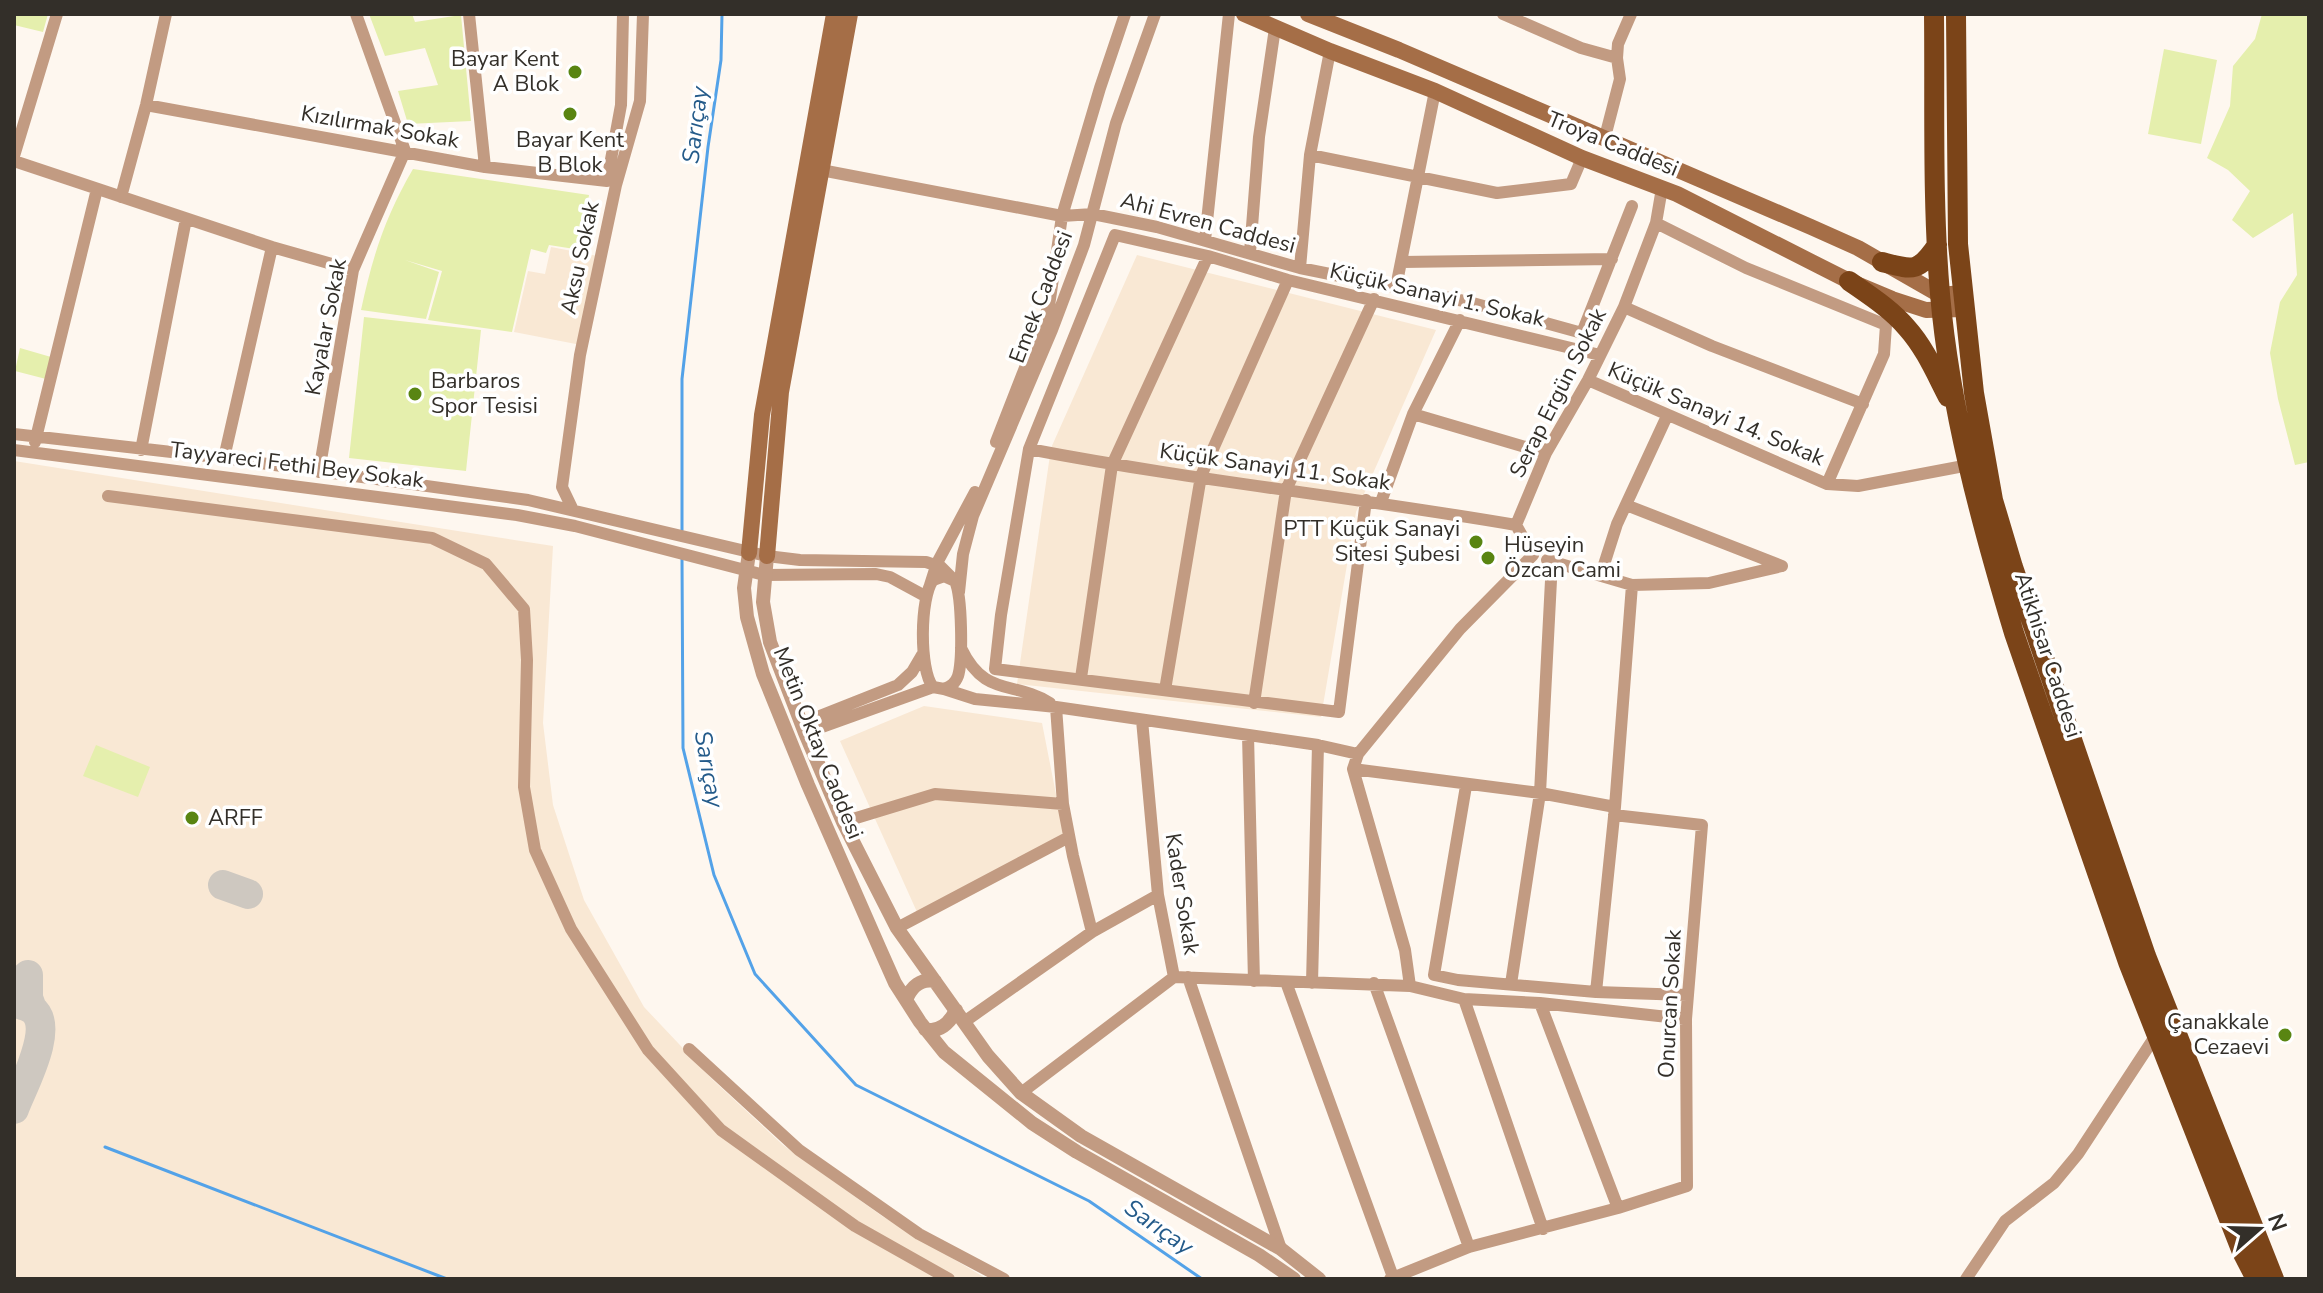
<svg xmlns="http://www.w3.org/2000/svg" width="2323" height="1293" font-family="'Nunito Sans',sans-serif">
<rect width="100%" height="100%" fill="#fef7ef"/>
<path fill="#f9e8d4" d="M551 247 598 256 581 345 514 332 528 271 545 274Z
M1137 255 1436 330 1356 512 1321 717 1017 684 1051 448Z
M14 461 553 546 543 723 553 805 584 900 644 1007 713 1080 783 1145 882 1216 987 1279H14Z
M924 706 1042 723 1064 835 917 912 840 741Z"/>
<path fill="#e5efad" d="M14 14H48L43 32 14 25Z
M369 14H412L415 22 461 15 471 121 408 124 398 91 438 85 425 48 385 56Z
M2262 14H2309V462L2295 465 2278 399 2270 353 2280 302 2297 275 2293 213 2253 238 2232 220 2250 191 2228 170 2207 158 2230 106 2233 66 2255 39Z
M2164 49 2217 60 2201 144 2148 134Z
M413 169 589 195 581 250 549 245 546 253 531 249 512 332 428 320 442 271 405 260 439 272 426 319 361 310C373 255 385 217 413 169Z
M364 317 481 330 466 471 349 458Z
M20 348 51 357 46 379 15 371Z
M96 745 150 767 138 797 83 776Z"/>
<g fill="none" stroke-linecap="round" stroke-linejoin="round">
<path stroke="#53a2e8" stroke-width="3" d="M682 530V379L708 147 721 60 722 14
M682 558 683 748 714 875 755 974 856 1085 1089 1201 1202 1279
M105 1147 447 1279"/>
<path stroke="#cec8c0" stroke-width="30" d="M223 885 248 894
M14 988 28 975V998L32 1009
M14 1002C19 1004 27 1006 32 1009 56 1027 22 1087 14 1109"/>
<path stroke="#c29b82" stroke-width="12" d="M469 14 485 167
M1503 14 1581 48 1617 58
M146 105 485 167 607 181 621 105 623 14
M1605 137 1620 79 1617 58 1618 44 1631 14
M1310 155 1497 193 1571 184 1582 158
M14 156 57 14
M14 161 272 247 353 270
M821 170 1062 216 1093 214 1157 227 1300 268 1469 302 1582 333 1632 206
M121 197 146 105 166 14
M1656 223 1746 268 1886 325 1884 354 1827 484
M1205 240 1229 14
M1250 252 1259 137 1275 28
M1402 262 1612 259
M1300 268 1310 155 1330 51
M1396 287 1435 91
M1624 307 1712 346 1863 404
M1588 380 1827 484 1858 486 1969 465
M1413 414 1546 453
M14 434 224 458 528 500 767 556 800 560 926 562 941 567 955 581
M35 442 97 189
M996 442 1049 306 1062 216 1100 88 1125 14
M1029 449C1190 480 1354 497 1516 525
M14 450 517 515 575 526 764 575 876 574 890 577 925 596
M141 450 186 219
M224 458 272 247
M319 472 353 270 405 151 356 14
M108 496 432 538 486 564 524 609 527 660 524 787 535 850 571 929 648 1050 721 1130 855 1226 949 1279
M1366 500 1339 712 995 669 1001 615 1029 449 1115 235 1208 256 1288 280 1600 355
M1381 502 1413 414 1460 320
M1626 505 1782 566
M573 510 562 487 580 355 616 185 640 101 643 14
M1547 560 1632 585 1709 583 1782 566
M1601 574 1617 524 1667 416
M944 576 955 581C962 596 963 660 958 676 955 684 951 686 944 689L933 687C919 670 920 597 933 580Z
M930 585 937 563 975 492
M959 592 963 554 973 516 1052 330 1084 245 1116 123 1155 14
M961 648C985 698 1013 680 1050 703
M1081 678 1112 465 1208 256
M944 689 975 699 1056 707 1318 745 1358 754
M1165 690 1201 476 1288 280
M1254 703 1286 490 1374 299
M1056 707 1063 804 1073 856 1092 932
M802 723 898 685 912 672 922 655
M805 733 933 687
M1248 735 1254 981
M1466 786 1434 975 1458 980 1596 992 1687 995
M1615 807 1540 793 1353 769 1358 754 1460 629 1533 555 1516 525 1546 453 1588 380 1624 307 1656 223 1662 188
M843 822 935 794 1063 804
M897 928 1069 837
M1174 977 1410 986 1405 950 1353 769
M1188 977 1281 1249
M1286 982 1393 1277
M1312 983 1318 745
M1374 983 1469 1247
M1511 984 1540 793 1552 561
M1410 986 1464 999 1540 1003 1686 1019
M1596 992 1615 807 1632 585
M1464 999 1543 1229
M1540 1003 1618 1208
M964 1022 1092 932 1158 895
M689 1049 799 1150 919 1234 1004 1279
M1021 1093 1174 977 1158 895 1142 720
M1390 1279 1469 1247 1618 1208 1687 1186 1686 1019 1702 825 1614 815
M1966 1279 2005 1221 2054 1183 2078 1154 2156 1035"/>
<path stroke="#c29b82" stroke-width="14" d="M749 553 744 588 747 617 763 674 808 785 879 947 895 983 920 1022 944 1052 1032 1123 1077 1152 1259 1255 1294 1279
M767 556 763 602 770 642 805 733 843 822 897 928 988 1056 1021 1093 1081 1136 1281 1249 1319 1279
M906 1000C911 987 921 978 935 981
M925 1029C939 1033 950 1023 956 1010"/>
<path stroke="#a56e47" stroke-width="16" d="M1244 14 1330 51 1435 91 1582 158 1677 194 1849 281 1892 299 1926 310 1964 309
M1308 14 1399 50 1811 227 1858 248 1940 295 1962 293
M749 553 762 415 834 14
M767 556 781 392 850 14"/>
<path stroke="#7b4418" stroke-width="20" d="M1934 14C1935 107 1932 201 1940 294 1950 409 1981 523 2014 633L2128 962 2242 1252 2256 1279
M1956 14 1958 244 1974 393 1993 500 2013 567 2146 956 2274 1279
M1882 262C1913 270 1918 273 1937 245
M1849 281C1869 295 1891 309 1907 328 1925 348 1936 374 1948 397"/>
</g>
<g fill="#598512" stroke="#fff" stroke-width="3">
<circle cx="575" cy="72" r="8"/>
<circle cx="570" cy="114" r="8"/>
<circle cx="415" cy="394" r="8"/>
<circle cx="1476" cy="542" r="8"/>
<circle cx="1488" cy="558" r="8"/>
<circle cx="192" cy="818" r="8"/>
<circle cx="2285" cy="1035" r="8"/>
</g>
<g text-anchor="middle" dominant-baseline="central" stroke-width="7" stroke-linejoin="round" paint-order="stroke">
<g font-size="22" fill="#332f29" stroke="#fff" text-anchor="end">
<text x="559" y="59">Bayar Kent<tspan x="559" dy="25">A Blok</tspan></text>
<text x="570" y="140" text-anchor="middle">Bayar Kent<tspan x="570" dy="25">B Blok</tspan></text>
<text x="431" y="381" text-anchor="start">Barbaros<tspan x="431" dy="25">Spor Tesisi</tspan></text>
<text x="1460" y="529">PTT Küçük Sanayi<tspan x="1460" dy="25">Sitesi Şubesi</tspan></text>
<text x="1504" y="545" text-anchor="start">Hüseyin<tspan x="1504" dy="25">Özcan Cami</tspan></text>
<text x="208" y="818" text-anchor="start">ARFF</text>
<text x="2269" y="1022">Çanakkale<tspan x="2269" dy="25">Cezaevi</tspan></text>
</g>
<g font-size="22" fill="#332f29" stroke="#fff">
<text transform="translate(380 127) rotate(10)">Kızılırmak Sokak</text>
<text transform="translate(1613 144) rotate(22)">Troya Caddesi</text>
<text transform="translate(1208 223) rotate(15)">Ahi Evren Caddesi</text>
<text transform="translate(580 258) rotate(-78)">Aksu Sokak</text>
<text transform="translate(1437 295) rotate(13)">Küçük Sanayi 1. Sokak</text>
<text transform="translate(1041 297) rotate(-69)">Emek Caddesi</text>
<text transform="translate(326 327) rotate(-79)">Kayalar Sokak</text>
<text transform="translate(1558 393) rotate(-63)">Serap Ergün Sokak</text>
<text transform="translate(1716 414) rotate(23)">Küçük Sanayi 14. Sokak</text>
<text transform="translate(297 465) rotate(7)">Tayyareci Fethi Bey Sokak</text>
<text transform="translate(1275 467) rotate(8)">Küçük Sanayi 11. Sokak</text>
<text transform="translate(2048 655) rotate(72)">Atikhisar Caddesi</text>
<text transform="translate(818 743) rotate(68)">Metin Oktay Caddesi</text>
<text transform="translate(1182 894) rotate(81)">Kader Sokak</text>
<text transform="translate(1670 1004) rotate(-87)">Onurcan Sokak</text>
</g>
<g font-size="24" font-style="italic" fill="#245b8a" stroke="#fff">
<text transform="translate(695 125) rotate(-83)">Sarıçay</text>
<text transform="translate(709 769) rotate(80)">Sarıçay</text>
<text transform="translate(1159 1227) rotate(35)">Sarıçay</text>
</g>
</g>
<rect width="2323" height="1293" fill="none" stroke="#332f29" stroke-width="32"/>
<g transform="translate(2259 1229) rotate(70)" stroke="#ffffff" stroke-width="6" paint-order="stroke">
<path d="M0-6L14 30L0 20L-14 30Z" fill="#332f29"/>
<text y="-12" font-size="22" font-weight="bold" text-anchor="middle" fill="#332f29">N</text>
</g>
</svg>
